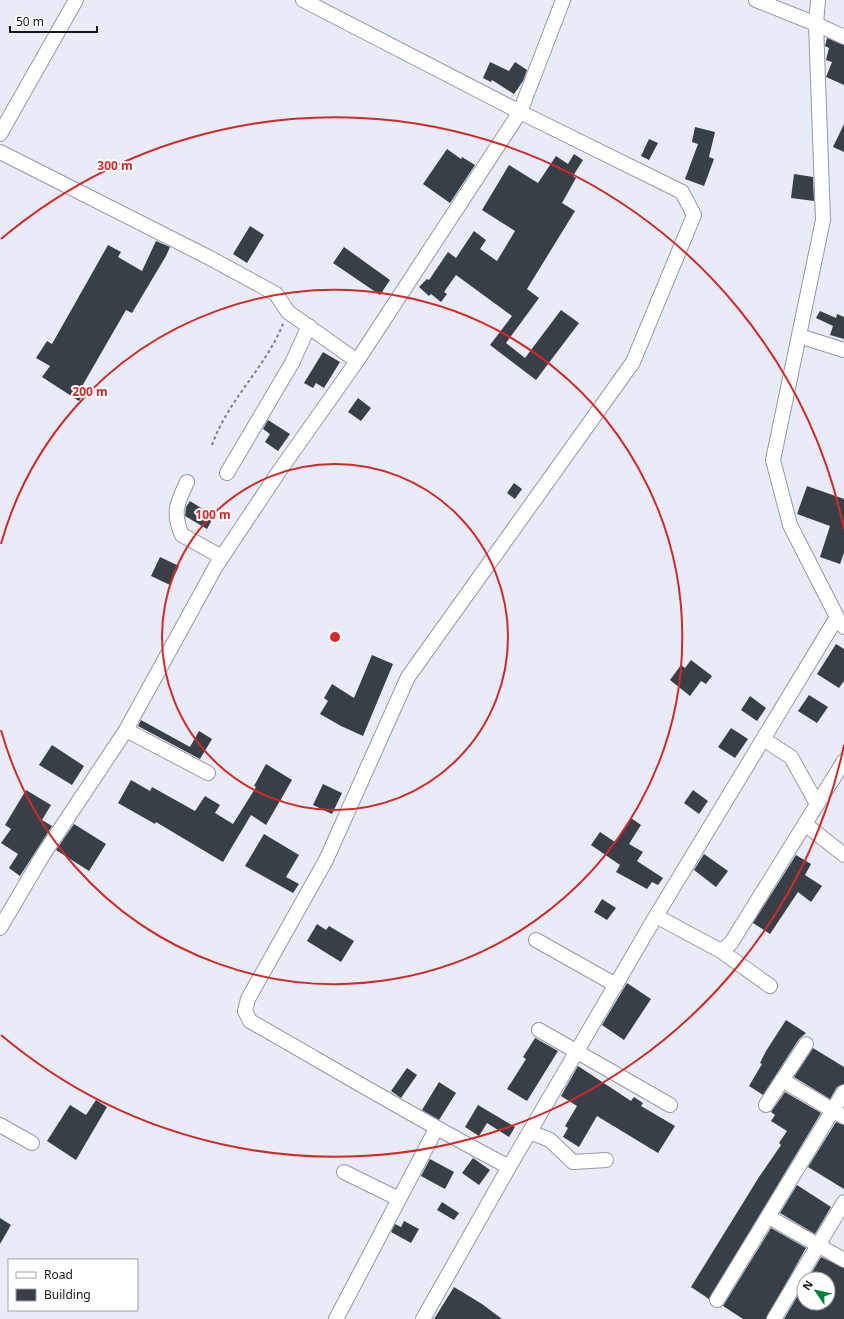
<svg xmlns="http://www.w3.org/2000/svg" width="844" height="1319" font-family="'Noto Sans',sans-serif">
<rect width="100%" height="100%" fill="#e8ecf6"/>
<path fill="#383f46" d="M827 38 844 45V85L826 77 832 62 826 60 829 48 825 46Z
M490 62 509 71 515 62 527 70 523 81 514 94 492 80 491 82 483 78Z
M844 124V152L833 147Z
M695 127 715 132 709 157 714 159 704 186 685 179 698 144 692 142Z
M649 139 658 143 649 160 641 156Z
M447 149 461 159 462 157 475 165 450 203 423 184Z
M574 154 583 160 573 176 576 178 562 203 575 211 527 289 539 298 506 343 525 358 561 310 579 323 536 380 490 345 512 316 456 275 444 292 447 294 441 302 431 294 429 296 419 287 427 279 429 280 448 252 456 258 474 231 486 240 480 249 497 261 515 231 482 210 509 165 538 183 556 156 568 164Z
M794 174 813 177 814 201 791 198Z
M250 226 264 235 247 263 233 254Z
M156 241 170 247 166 256 132 313 126 310 81 388 86 390 79 401 42 377 50 366 36 358 47 341 52 344 108 245 121 252 118 257 142 271Z
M344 247 390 280 380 295 333 263Z
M820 311 836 318 837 314 844 317V339L830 335 833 326 816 318Z
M323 352 340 362 324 388 316 383 313 388 304 383Z
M358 398 371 408 361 421 348 412Z
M268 420 290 434 278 451 265 442 270 434 263 429Z
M514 483 522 489 515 499 507 493Z
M807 486 844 499V553L840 564 820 557 830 526 797 514Z
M190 501 214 516 207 529 185 516 186 507Z
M160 557 179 566 170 585 151 576Z
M836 644 844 649V681L839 688 817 674Z
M372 655 393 664 363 736 341 726 320 714 328 701 324 698 332 684 354 698Z
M691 660 712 676 706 684 701 681 690 696 670 680 681 665 685 668Z
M809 695 828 707 817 723 798 711Z
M750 696 766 708 757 721 741 710Z
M141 720 190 747 199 731 212 739 200 759 138 726Z
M731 728 748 739 735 758 718 747Z
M52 745 84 766 72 785 39 765Z
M266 764 292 780 266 825 251 815 223 862 156 822 155 824 118 803 131 780 150 791 152 787 195 811 205 796 220 805 215 813 233 824 256 787 254 786Z
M323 784 342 793 332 814 313 805Z
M26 790 51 805 42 820 52 826 20 876 9 868 18 854 1 843 11 829 5 825Z
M693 790 708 801 699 814 684 803Z
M631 818 641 825 629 844 643 852 637 861 663 878 658 885 652 882 647 889 616 872 620 865 591 845 600 832 615 842Z
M74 824 106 844 89 871 56 850Z
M264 834 299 855 286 877 299 884 293 893 245 866Z
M704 854 728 871 716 887 694 870Z
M796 855 811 864 805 875 822 886 811 902 798 892 770 934 753 923Z
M602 899 616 908 607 920 594 912Z
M317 924 326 930 329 926 354 941 341 962 307 941Z
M627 983 651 999 624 1040 602 1025Z
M786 1020 806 1033 799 1039 763 1095 749 1086 762 1064 760 1063 766 1051Z
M535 1038 558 1051 527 1101 507 1089 526 1059 523 1057Z
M813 1048 844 1067V1084L837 1087 830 1099 794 1077Z
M578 1066 631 1101 634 1097 643 1103 641 1106 675 1126 658 1153 597 1116 579 1147 563 1137 568 1128 565 1126 577 1106 561 1096Z
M407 1068 417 1075 401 1098 391 1091Z
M439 1082 456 1093 439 1120 422 1110Z
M785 1092 821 1113 709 1299 691 1287 759 1177 781 1145 779 1143 787 1131 771 1121 775 1115 771 1112Z
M96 1100 107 1107 76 1160 47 1141 70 1105 86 1115Z
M478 1105 515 1127 509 1137 487 1123 479 1136 465 1127Z
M836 1122 844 1125V1189L808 1167Z
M473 1158 490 1170 479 1185 462 1173Z
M430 1159 454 1172 445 1189 421 1176Z
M797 1185 831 1207 815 1234 780 1213Z
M442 1202 459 1213 454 1220 437 1210Z
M0 1218 11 1225 0 1244Z
M404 1221 419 1229 411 1243 391 1232 395 1224 401 1227Z
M771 1228 806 1248 766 1319H743L723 1306Z
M821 1257 844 1268V1319H784L804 1285V1303H828V1279H808Z
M454 1287 482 1304 502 1319H434Z"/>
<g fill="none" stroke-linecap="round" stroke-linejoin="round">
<defs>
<path id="minor" d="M303 0 520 112 682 192 694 215 633 362 408 677 326 860 248 999 245 1011 250 1021C336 1070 421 1121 509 1167
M756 0 816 24 823 220 773 460 790 525 837 617 844 627
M818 0 816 24 844 37
M0 134 76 0
M0 152 210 258 276 294 288 312 357 361
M799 336 844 350
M227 473 292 363 309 326
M187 482C177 503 172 513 182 535L222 557
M126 730 216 566 280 470 357 361 520 112 563 0
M763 739 791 757 817 804
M805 824 844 855
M656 916 721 951 731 943 844 761
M0 928 43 855 126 730 208 773
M536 940 616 985
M721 951 770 986
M539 1030 670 1105
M782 1080 844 1117
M766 1105 806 1044
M0 1125 32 1143
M530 1132 550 1140 573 1162 606 1160
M344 1172 399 1199
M769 1217 844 1260
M717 1300 844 1092
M336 1319 436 1129
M423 1319 509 1167 656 916 837 617
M774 1319 844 1202"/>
</defs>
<use href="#minor" stroke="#9599a3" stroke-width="16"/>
<path stroke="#7a7d83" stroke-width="2" stroke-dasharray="3 3" stroke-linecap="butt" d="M212 445C228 400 265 368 283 324"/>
<use href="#minor" stroke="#fff" stroke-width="14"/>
</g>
<g fill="none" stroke="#d62828" stroke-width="2">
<circle cx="335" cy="637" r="173"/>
<path d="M1 544A347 347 0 1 1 1 730"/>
<path d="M844 745A520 520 0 0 1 1 1035M1 239A520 520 0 0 1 844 529"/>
</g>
<circle cx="335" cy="637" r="6" fill="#d62828" stroke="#fff" stroke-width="2"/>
<g font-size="12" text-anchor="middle" font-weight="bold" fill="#d62828" stroke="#fff" stroke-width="4" stroke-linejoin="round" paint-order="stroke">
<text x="115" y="170">300 m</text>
<text x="90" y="396">200 m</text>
<text x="213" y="519">100 m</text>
</g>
<rect x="8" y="1259" width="130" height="52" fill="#ffffff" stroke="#a1a2a3"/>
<rect x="16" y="1272" width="20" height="6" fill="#ffffff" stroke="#a1a2a3"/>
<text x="44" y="1279" font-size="12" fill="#15161a">Road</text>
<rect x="16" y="1289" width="20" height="12" fill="#383f46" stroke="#a1a2a3"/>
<text x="44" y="1299" font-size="12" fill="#15161a">Building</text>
<g transform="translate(816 1291) rotate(304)"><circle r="19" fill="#ffffff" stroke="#a1a2a3"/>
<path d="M0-3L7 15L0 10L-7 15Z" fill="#008039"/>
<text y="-6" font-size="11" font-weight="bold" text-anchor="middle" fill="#15161a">N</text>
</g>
<path d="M10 26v6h87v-6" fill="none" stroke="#15161a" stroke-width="2"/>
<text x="16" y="26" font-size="12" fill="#15161a" stroke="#ffffff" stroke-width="3" paint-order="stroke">50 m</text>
</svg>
